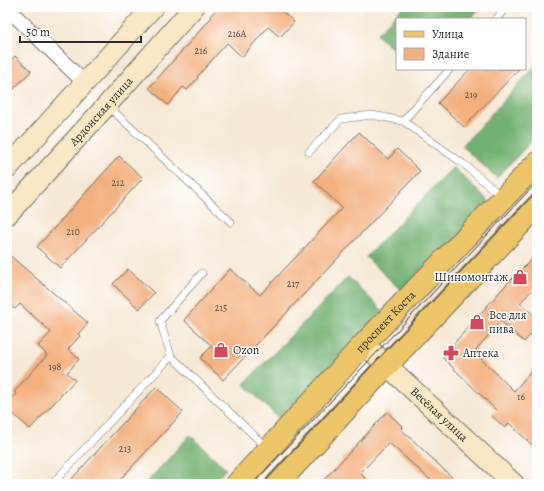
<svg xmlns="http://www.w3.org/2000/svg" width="544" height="491" font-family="Alegreya,serif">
<rect width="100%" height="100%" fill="#fff"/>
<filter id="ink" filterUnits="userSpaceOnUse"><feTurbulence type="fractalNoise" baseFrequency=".025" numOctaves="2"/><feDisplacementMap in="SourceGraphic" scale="8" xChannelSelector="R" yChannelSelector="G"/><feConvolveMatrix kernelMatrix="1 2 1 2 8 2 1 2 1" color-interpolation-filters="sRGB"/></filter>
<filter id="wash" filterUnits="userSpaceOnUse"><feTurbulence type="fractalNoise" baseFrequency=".012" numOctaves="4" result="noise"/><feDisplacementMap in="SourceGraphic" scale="16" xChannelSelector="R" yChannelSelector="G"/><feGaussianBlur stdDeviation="0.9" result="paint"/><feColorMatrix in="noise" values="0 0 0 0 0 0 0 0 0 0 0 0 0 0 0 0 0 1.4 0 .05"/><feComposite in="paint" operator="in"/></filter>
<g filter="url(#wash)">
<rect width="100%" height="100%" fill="#f6e8d4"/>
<path fill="#72b071" stroke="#4e6e4e" d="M403 7H481L470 19H397V53L377 34Z
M537 64V135L497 178 462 146Z
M453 167 491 204 405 294 366 257Z
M348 277 386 314 281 421 244 384Z
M190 435 226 469 212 484H145Z"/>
<g id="blocks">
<path fill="#f3b07f" d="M219 7H277L294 22 280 37 268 27 242 57 227 43 197 77 198 78 187 90 183 87 168 105 149 88 212 17 210 16Z
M15 56 31 71 7 96V64Z
M470 69H519L464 127 438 103Z
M359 132 388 159 397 149 420 171 223 380 200 358 212 346 184 320 230 269 260 295 342 208 314 181Z
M119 156 143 178 60 268 37 247Z
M7 253 88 323 78 334 80 336 68 349 79 359 67 373 75 380 30 429 7 408V404L16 394 14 392 47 355 38 346 51 332 20 304 15 309 7 303Z
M537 254V285L520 303 537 318V327L524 342 501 321 474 352 514 391 537 365V450L509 423 505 428 491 415 496 410 442 357 504 287Z
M128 269 154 293 139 309 113 284Z
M156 387 183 412 116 484H67Z
M387 412 403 427 401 429 459 484H435L389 443 360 473 371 484H320Z"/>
</g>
</g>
<g filter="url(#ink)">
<use href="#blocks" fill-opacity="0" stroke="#726d66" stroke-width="1"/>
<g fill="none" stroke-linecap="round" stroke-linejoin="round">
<defs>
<path id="lane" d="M496 19 507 7
M450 69 403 121 465 165 502 197
M108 106 231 222
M309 152 341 119 372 115 403 121
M171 356 160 321 202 273
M52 484 171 356 267 448"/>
<path id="street" d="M7 8 85 83"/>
<g id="secondary">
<path d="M7 169 153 7"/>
<path id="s1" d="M7 215 107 105 194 7"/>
<path id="s2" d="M364 344 514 484"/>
</g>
<g id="primary">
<path id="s3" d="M237 484 364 344 537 163"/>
<path d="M277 484 386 366 537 206"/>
</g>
</defs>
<use href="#lane" stroke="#726d66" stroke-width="8"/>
<use href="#street" stroke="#726d66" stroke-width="16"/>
<use href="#secondary" stroke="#726d66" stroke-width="22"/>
<use href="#primary" stroke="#726d66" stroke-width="24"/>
<use href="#lane" stroke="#fff" stroke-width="7"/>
<use href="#street" stroke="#fff" stroke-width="14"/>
<use href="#secondary" stroke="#f8e8c3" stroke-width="20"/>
<use href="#primary" stroke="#edc569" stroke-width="22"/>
<path stroke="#2b2b2b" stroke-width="1" d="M253 484 537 182
M263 484 379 358 537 191"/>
</g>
</g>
<defs>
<symbol id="shop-bare" viewBox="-9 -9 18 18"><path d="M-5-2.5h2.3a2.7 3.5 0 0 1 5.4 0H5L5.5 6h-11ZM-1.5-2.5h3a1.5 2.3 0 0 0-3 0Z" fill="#d1495b" stroke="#fff" stroke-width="2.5" paint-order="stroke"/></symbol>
<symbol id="pharmacy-bare" viewBox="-9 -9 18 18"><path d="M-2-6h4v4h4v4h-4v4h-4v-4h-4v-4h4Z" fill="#d1495b" stroke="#fff" stroke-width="2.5" paint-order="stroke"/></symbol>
</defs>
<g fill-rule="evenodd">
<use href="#shop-bare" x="509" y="266" width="22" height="22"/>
<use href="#shop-bare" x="466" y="311" width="22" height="22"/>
<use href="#shop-bare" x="210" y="339" width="22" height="22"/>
<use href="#pharmacy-bare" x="440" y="342" width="22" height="22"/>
</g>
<g text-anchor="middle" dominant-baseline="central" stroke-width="3" stroke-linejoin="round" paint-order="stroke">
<g font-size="10" fill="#5d4c40">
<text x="237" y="33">216А</text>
<text x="201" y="50">216</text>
<text x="471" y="94">219</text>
<text x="118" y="182">212</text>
<text x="73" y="231">210</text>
<text x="293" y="283">217</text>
<text x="221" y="307">215</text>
<text x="55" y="366">198</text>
<text x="521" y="396">16</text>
<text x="125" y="448">213</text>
</g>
<g font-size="12" fill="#2b2b2b" stroke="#fff">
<text stroke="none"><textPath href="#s1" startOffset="140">Ардонская улица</textPath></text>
<text stroke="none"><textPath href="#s3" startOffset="220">проспект Коста</textPath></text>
<text stroke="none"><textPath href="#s2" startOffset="103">Весёлая улица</textPath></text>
</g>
<g font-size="12" fill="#2b2b2b" stroke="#fff" text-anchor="start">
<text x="508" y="277" text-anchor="end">Шиномонтаж</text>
<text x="489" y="315">Все для<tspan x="489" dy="14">пива</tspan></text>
<text x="233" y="350">Ozon</text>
<text x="463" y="353">Аптека</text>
</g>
</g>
<rect width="544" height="491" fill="none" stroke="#fff" stroke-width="24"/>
<rect x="396" y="18" width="130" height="52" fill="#ffffff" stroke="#aaaaaa"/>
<rect x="404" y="31" width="20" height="6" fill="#edc569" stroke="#aaaaaa"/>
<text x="432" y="38" font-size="12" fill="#2b2b2b">Улица</text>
<rect x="404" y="48" width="20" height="12" fill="#f3b07f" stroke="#aaaaaa"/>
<text x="432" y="58" font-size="12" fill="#2b2b2b">Здание</text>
<path d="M20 36v6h121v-6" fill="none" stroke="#2b2b2b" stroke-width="2"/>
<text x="26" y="36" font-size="12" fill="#2b2b2b" stroke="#ffffff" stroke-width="3" paint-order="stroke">50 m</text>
</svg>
